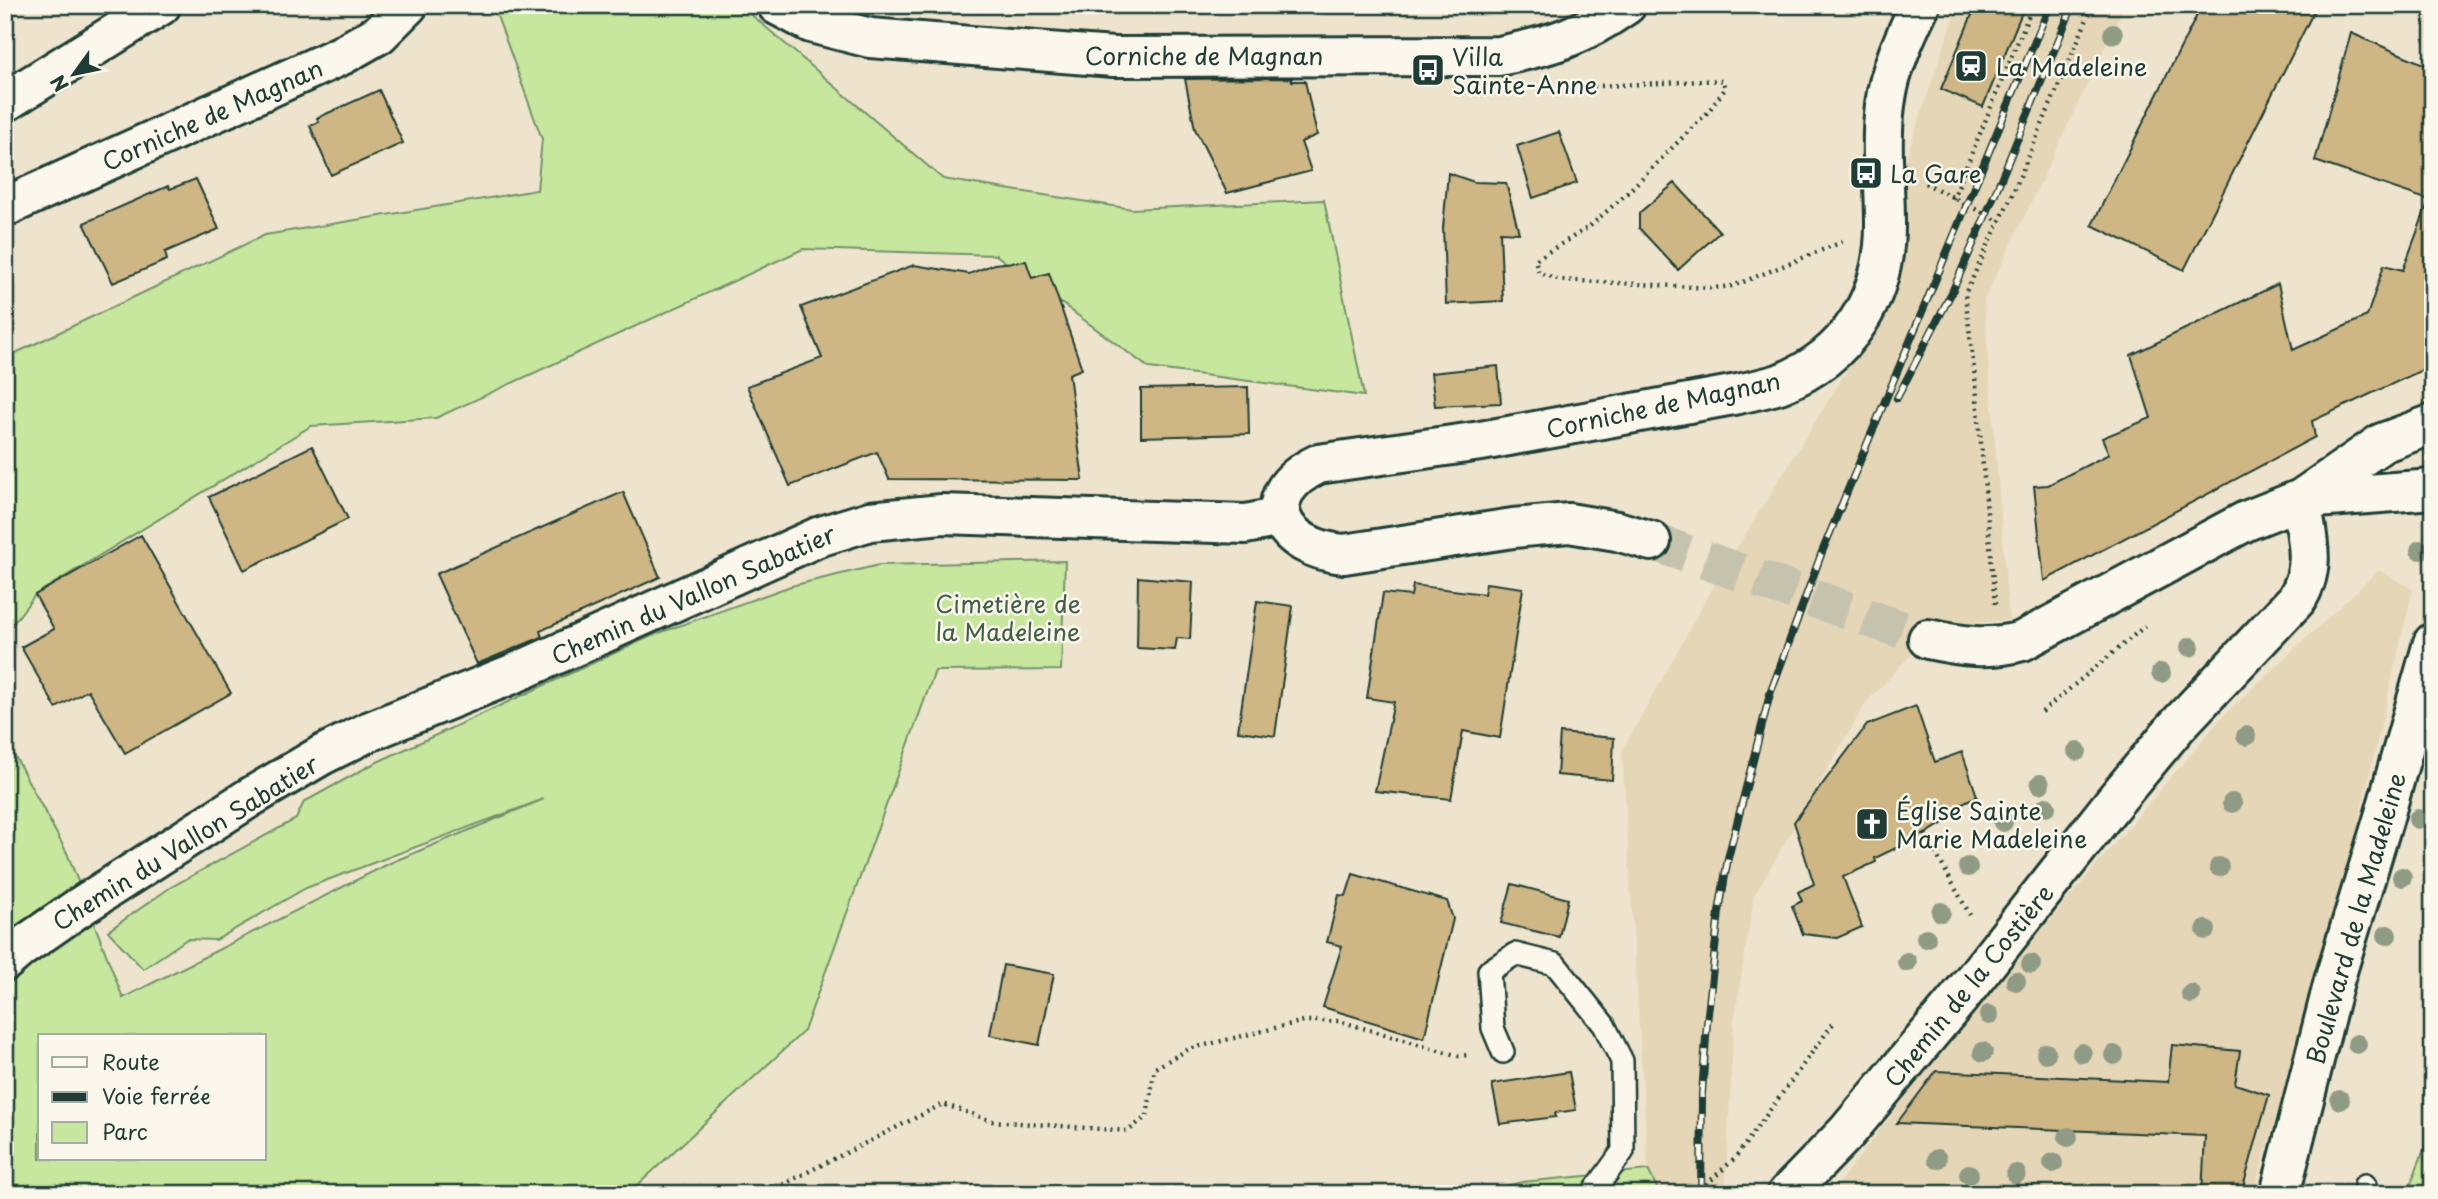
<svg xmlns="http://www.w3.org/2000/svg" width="2438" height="1199" font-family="'Playpen Sans',sans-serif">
<rect width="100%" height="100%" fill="#eee4cd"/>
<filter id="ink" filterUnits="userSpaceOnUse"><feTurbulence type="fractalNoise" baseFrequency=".0143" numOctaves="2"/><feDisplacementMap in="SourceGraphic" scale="14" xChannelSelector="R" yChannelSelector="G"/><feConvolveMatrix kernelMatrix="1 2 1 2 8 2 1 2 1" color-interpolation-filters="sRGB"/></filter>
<g filter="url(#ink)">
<path fill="#e5d6b7" d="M1958 5H2125L1984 301 2009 620 1938 626 1866 703 1754 896 1734 1022 1725 1194H1660L1648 1170 1622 751 1713 587 1855 357 1885 274 1897 184Z
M2379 570 2413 589 2330 943 2253 1194H1830L1968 1017 2222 717Z"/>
<path fill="#c7e79f" stroke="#73926a" stroke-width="2" fill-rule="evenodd" d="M493 5H740L943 179 1132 209 1324 200 1364 396 1149 368 996 255 803 249 436 418 311 426 35 595 5 634V358L265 235 537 190 542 139Z
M1065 561 1061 670 935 671 804 1031 628 1194H5V738L67 853 123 998 390 863 544 799 306 888 216 940 187 939 143 969 108 931 171 887 296 819 304 802 373 764 656 634 791 586 879 565ZM40 1036H264V1159H40Z
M2433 1126V1194H2407Z
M1648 1170 1660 1194H1474L1522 1182Z"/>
<path fill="#cfb685" stroke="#1f3d34" stroke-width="2" d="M1976 5H2025L1983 107 1941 89Z
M2202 5H2317L2184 270 2092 225Z
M2351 33 2433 68V365L2312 421 2315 437 2044 581 2034 486 2048 485 2109 454 2102 438 2151 418 2131 355 2278 284 2293 350 2367 316 2384 265 2403 270 2429 200 2315 161Z
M1292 78V81H1305L1317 135 1301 142 1311 171 1227 193 1195 129 1185 79Z
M379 90 403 143 331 175 310 126 319 122 317 118Z
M1559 132 1577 183 1533 198 1517 146Z
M1448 173 1474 182 1506 183 1519 233 1500 232 1503 301 1446 304 1443 228Z
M196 179 219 229 165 252 167 260 113 283 84 223 168 186 170 189Z
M1675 183 1720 232 1678 270 1639 228V213Z
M1026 261 1032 278 1049 273 1082 369 1069 374 1083 480 889 479 877 452 790 486 747 386 822 358 801 307 914 265 969 274 994 264Z
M1498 366 1501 403 1435 406 1431 373Z
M1248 387 1249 434 1141 437V389Z
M312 446 348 519 244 570 209 497Z
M623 492 660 577 540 631 542 637 477 664 436 574Z
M141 535 231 693 125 753 88 690 56 708 21 647 54 629 35 595Z
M1138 577 1193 582 1190 639 1177 638 1175 650 1137 648Z
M1486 583 1523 588 1500 738 1463 731 1451 799 1375 791 1394 702 1367 698 1383 593 1411 596 1413 585 1484 594Z
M1257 601 1293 606 1275 736 1238 731Z
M1916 706 1935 762 1962 752 1977 796 1950 809 1953 817 1925 834 1875 858 1876 862 1843 877 1862 927 1837 938 1803 934 1792 906 1802 901 1798 892 1814 884 1794 822 1867 725Z
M1560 733 1614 738 1612 780 1557 775Z
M1353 874 1447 901 1453 919 1424 1038 1323 1007 1342 946 1327 942 1339 895 1346 896Z
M1512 884 1568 899 1559 937 1501 923Z
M1003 965 1054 974 1039 1045 990 1035Z
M2172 1045 2240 1051 2235 1084 2269 1095 2241 1194H2202L2205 1136 1897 1123 1936 1071 2168 1082Z
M1569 1072 1576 1110 1555 1113 1556 1117 1500 1124 1492 1084Z"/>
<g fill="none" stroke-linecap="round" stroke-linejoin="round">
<path stroke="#c5c3ae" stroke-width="38" stroke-dasharray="38 19" stroke-linecap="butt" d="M1651 541 1928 639"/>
<defs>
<path id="lane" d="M1503 1052 1493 1028 1489 971 1515 954 1555 964 1604 1025 1622 1061 1623 1151 1592 1194
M2364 1194 2365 1185"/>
<path id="street" d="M777 5 811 23 870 38 1113 57 1499 56C1553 45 1580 37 1626 5
M5 102 161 5
M5 207 342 55 379 34 408 5
M2303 499 2433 489
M1651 541 1617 531 1569 523 1513 528 1344 554C1281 549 1251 496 1318 464L1481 441 1738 394C1751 391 1766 388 1779 384 1849 357 1886 296 1885 222 1885 183 1880 145 1885 105 1889 71 1905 36 1920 5
M1928 639C1960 646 1990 650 2022 641L2246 521 2301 499 2382 443 2433 424
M5 961 19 949 78 908 249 798 322 755 368 732 515 673 818 537 870 521 942 514 1246 524 1280 517
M1787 1194 1847 1132 1960 997 2113 803 2176 727 2296 600C2318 567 2306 535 2301 499"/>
<path id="secondary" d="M2280 1194 2334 981 2384 817 2433 643"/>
</defs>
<use href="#lane" stroke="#1f3d34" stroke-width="26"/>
<use href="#street" stroke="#1f3d34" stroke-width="44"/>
<use href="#secondary" stroke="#1f3d34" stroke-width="44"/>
<path stroke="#1f3d34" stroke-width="4.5" stroke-dasharray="2 5" stroke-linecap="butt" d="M1191 5 1206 13
M1559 88 1723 80 1725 89 1708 112 1625 195 1589 227 1535 260 1539 273 1561 280 1713 288 1733 286 1842 242
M1925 183 1999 221
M1953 199 2033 5
M1995 604 1976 386 1965 294 2012 195 2093 5
M2042 712 2145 626
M1925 834 1970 915
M764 1194 943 1104 992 1121 1128 1131 1147 1116 1155 1068 1189 1049 1304 1021H1339L1459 1056 1470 1055
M1696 1194 1735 1158 1835 1021"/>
<use href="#lane" stroke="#fbf7ec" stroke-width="21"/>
<use href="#street" stroke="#fbf7ec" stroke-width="38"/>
<use href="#secondary" stroke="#fbf7ec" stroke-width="38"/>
<defs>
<path id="rail" d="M1897 398 1952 292 1986 215 2073 5
M1701 1194 1702 1094 1707 1023 1719 912 1728 858 1770 694 1822 552 2050 5"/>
</defs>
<use href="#rail" stroke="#1f3d34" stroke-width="8"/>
<use href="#rail" stroke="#fbf7ec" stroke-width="5" stroke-dasharray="16" stroke-linecap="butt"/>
</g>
<g fill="#8f9b84">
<circle cx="2113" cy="34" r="10"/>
<circle cx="2420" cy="550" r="10"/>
<circle cx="2190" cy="647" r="10"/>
<circle cx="2161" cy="673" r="10"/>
<circle cx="2246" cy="736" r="10"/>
<circle cx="2077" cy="751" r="10"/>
<circle cx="2040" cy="784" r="10"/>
<circle cx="2232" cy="803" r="10"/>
<circle cx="2046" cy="807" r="10"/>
<circle cx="2418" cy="819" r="10"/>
<circle cx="2003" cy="822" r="10"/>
<circle cx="1968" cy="867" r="10"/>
<circle cx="2219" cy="867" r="10"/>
<circle cx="2402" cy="877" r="10"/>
<circle cx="1941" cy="912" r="10"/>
<circle cx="2206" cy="930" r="10"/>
<circle cx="2387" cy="935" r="10"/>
<circle cx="1926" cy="938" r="10"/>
<circle cx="1907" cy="962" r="10"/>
<circle cx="2031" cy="964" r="10"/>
<circle cx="2016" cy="981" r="10"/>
<circle cx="2191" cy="994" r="10"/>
<circle cx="1989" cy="1015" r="10"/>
<circle cx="2357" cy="1044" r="10"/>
<circle cx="1983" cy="1052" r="10"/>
<circle cx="2046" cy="1053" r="10"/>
<circle cx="2082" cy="1053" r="10"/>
<circle cx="2114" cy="1055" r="10"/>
<circle cx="2340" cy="1100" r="10"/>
<circle cx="2068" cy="1137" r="10"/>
<circle cx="1937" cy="1159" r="10"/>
<circle cx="2053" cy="1163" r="10"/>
<circle cx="1969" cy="1174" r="10"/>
<circle cx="2016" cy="1174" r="10"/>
</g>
</g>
<defs>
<symbol id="station-square" viewBox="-11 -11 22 22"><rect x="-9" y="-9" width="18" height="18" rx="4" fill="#1f3d34" stroke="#fbf7ec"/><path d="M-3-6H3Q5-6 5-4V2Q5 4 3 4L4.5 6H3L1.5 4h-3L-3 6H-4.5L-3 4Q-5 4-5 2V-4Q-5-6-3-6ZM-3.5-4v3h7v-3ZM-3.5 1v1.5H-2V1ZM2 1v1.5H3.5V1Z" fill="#fff"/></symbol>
<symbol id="bus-square" viewBox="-11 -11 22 22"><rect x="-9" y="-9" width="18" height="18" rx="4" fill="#1f3d34" stroke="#fbf7ec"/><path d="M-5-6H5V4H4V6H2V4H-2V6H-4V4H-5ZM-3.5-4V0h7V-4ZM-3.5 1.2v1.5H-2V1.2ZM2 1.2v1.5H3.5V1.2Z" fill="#fff"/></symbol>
<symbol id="church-square" viewBox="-11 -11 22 22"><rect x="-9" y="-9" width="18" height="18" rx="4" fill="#1f3d34" stroke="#fbf7ec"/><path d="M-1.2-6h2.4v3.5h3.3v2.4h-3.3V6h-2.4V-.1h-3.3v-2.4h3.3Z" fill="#fff"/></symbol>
</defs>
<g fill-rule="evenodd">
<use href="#station-square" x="1952" y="47" width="38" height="38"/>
<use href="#bus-square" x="1409" y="51" width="38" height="38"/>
<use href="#bus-square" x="1847" y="154" width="38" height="38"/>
<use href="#church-square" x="1853" y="805" width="38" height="38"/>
</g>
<g text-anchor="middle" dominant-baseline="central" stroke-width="5" stroke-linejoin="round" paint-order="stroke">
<g font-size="24" fill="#1f3d34" stroke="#fbf7ec">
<text x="1204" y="55">Corniche de Magnan</text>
<text transform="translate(212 114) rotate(-24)">Corniche de Magnan</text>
<text transform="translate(1663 404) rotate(-12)">Corniche de Magnan</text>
<text transform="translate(693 594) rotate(-24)">Chemin du Vallon Sabatier</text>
<text transform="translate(185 842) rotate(-32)">Chemin du Vallon Sabatier</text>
<text transform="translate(2355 918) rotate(-74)">Boulevard de la Madeleine</text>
<text transform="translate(1968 985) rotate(-51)">Chemin de la Costière</text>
</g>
<g font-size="24" fill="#1f3d34" stroke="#fbf7ec" text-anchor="start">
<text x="1452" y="56">Villa<tspan x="1452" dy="28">Sainte-Anne</tspan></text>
<text x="1996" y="66">La Madeleine</text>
<text x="1890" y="173">La Gare</text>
<text x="1896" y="810">Église Sainte<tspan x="1896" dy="28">Marie Madeleine</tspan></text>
</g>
<g font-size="24" fill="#415f49" stroke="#fbf7ec">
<text x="1008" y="603">Cimetière de<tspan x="1008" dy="28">la Madeleine</tspan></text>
</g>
</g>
<rect width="2438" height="1199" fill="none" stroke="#fbf7ec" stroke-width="28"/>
<rect x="14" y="14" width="2410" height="1171" fill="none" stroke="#1f3d34" stroke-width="2.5" filter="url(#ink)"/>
<rect x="38" y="1034" width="228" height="126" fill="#fbf7ec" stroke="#a3ada2" stroke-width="2"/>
<rect x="52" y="1057" width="35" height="10" fill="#fbf7ec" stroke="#a3ada2" stroke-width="2"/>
<text x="102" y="1070" font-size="21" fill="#1f3d34">Route</text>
<rect x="52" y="1092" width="35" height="10" fill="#1f3d34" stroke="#a3ada2" stroke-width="2"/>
<text x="102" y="1104" font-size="21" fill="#1f3d34">Voie ferrée</text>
<rect x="52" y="1122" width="35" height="21" fill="#c7e79f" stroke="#a3ada2" stroke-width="2"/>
<text x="102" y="1140" font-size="21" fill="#1f3d34">Parc</text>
<g transform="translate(74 74) rotate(237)" stroke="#fbf7ec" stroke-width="5" paint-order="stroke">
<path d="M0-5L12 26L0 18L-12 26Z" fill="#1f3d34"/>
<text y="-10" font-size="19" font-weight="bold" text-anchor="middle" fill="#1f3d34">N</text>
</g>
</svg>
